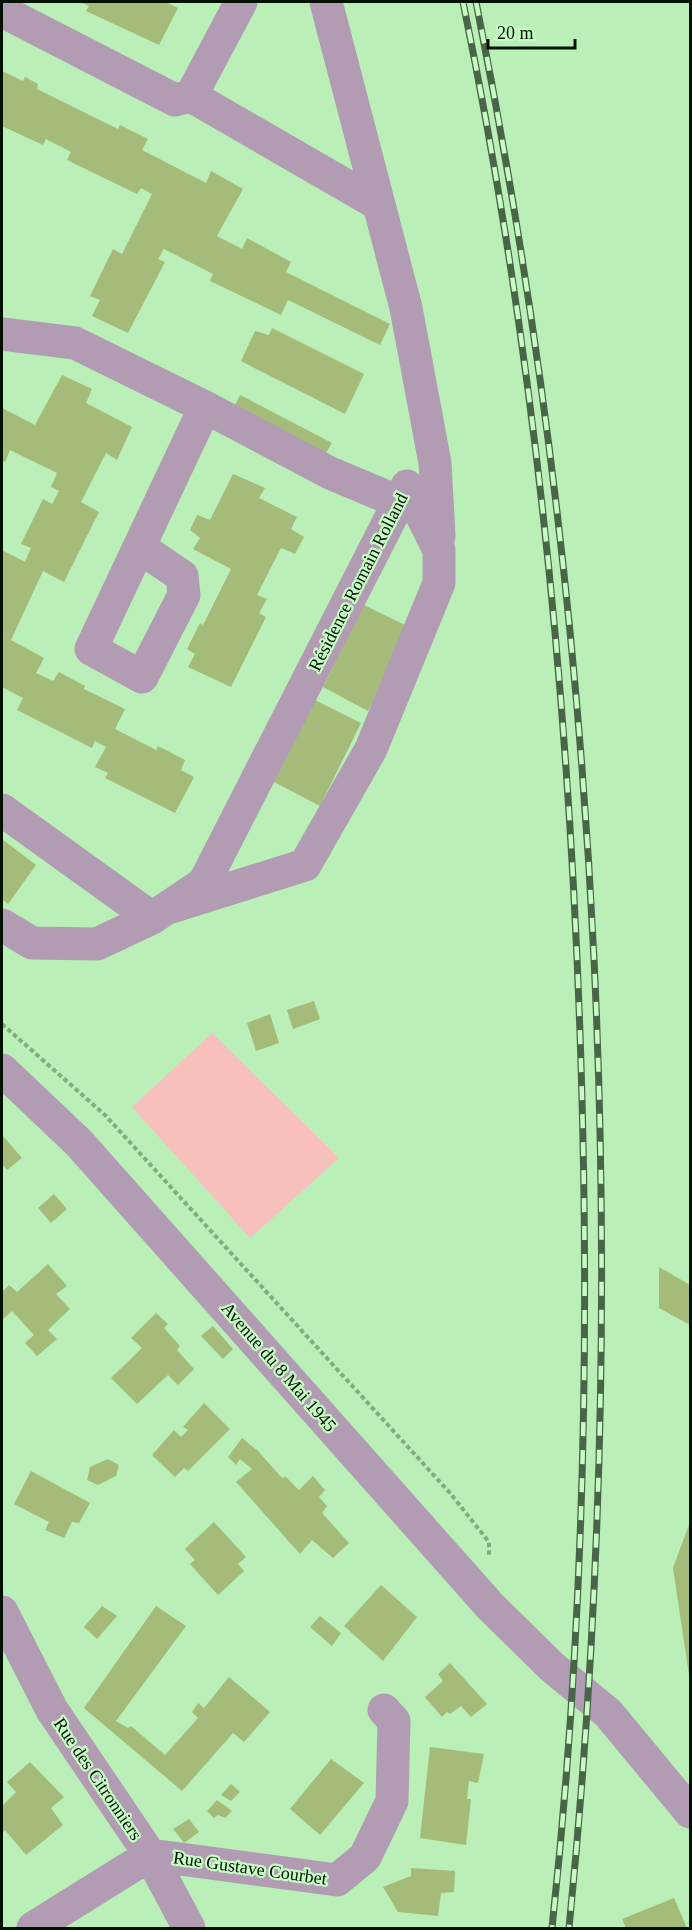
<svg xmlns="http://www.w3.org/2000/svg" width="692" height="1930" font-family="Georgia,serif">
<rect width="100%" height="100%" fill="#baefb7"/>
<path fill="#f8c0bc" d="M212 1033 339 1158 250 1238 132 1107Z"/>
<path fill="#a5bb79" d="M80 2H166L178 8 159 45 86 11 89 6Z
M2 71 23 81 25 77 38 84 37 89 118 129 120 125 148 139 142 150 206 183 211 171 243 189 217 236 242 249 247 238 291 262 286 272 390 324 380 345 288 300 281 315 210 281 213 274 164 249 158 259 165 262 128 333 92 316 100 300 90 296 113 249 122 254 152 194 141 188 137 194 67 160 71 152 46 139 43 145 2 126Z
M272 328 364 374 345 414 241 361 255 331 269 335Z
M62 375 92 389 86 403 132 427 117 460 106 453 81 502 99 512 64 582 43 571 11 640 44 658 36 673 53 681 59 672 85 686 84 689 125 709 115 729 156 750 158 746 185 760 181 770 194 777 175 813 105 778 108 773 95 767 106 747 95 741 92 748 17 710 23 698 2 687V550L25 562 31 548 21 544 43 499 52 504 59 491 51 487 57 473 10 450 5 462 2 460V408L35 425Z
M240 395 332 443 320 463 230 415Z
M233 474 265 488 259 498 297 517 291 529 304 537 295 554 281 548 257 595 267 599 259 613 266 617 231 687 188 667 195 654 187 649 200 623 203 625 231 569 193 549 200 538 190 530 197 515 210 520Z
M364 605 409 627 368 711 323 687Z
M315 700 361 723 320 806 274 782Z
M2 839 36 865 8 904 2 899Z
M314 1001 320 1019 293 1029 287 1010Z
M270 1014 279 1043 256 1051 247 1023Z
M3 1136 22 1158 7 1170 2 1164Z
M54 1194 67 1209 51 1223 38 1208Z
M48 1264 67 1286 56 1294 70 1309 48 1330 57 1339 37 1356 25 1343 34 1335 12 1311 2 1320V1292L9 1285 17 1292Z
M659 1267 690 1285V1325L659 1308Z
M156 1313 168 1324 164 1328 180 1346 177 1350 194 1369 178 1385 168 1375 137 1404 111 1378 142 1348 131 1338Z
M213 1326 233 1349 223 1359 201 1336Z
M204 1403 230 1429 188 1471 184 1468 175 1477 152 1455 174 1430 181 1437 188 1430 183 1427Z
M242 1438 258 1451 283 1479 285 1476 299 1490 313 1476 325 1490 319 1497 327 1506 322 1513 349 1543 333 1558 312 1540 300 1554 236 1482 252 1469 240 1459 236 1465 228 1457Z
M108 1459 119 1465 116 1476 98 1485 87 1480 90 1467Z
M31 1471 90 1503 79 1523 72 1522 64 1538 45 1530 49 1522 14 1504Z
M214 1522 246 1557 238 1564 244 1571 218 1595 190 1564 195 1560 185 1549Z
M690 1522V1675H689L673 1568Z
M381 1585 417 1617 383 1661 344 1626Z
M102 1606 117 1616 97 1639 84 1627Z
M156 1606 186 1626 116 1721 128 1728 131 1726 165 1755 198 1718 192 1712 198 1703 204 1708 229 1677 270 1712 244 1742 233 1733 182 1791 84 1708Z
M320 1616 341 1633 332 1646 310 1627Z
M450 1663 487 1704 471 1717 461 1706 450 1714 447 1712 442 1717 425 1697 443 1681 438 1674Z
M430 1747 484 1754 478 1783 469 1781 467 1799H471L466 1845 420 1838Z
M331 1759 364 1783 320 1835 290 1809Z
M30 1762 64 1797 51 1808 63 1825 26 1855 5 1830 2 1833V1806L16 1792 7 1782Z
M231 1784 240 1792 231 1801 221 1795Z
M217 1800 232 1811 225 1818 218 1815 214 1818 207 1811Z
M189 1819 199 1832 184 1843 173 1829Z
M411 1868 455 1871 454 1892 441 1893 438 1916 398 1912 383 1887 411 1876Z
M674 1898 687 1928H626L622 1919Z"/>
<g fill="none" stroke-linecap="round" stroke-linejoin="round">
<path stroke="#82ab7f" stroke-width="4" stroke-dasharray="4.5 3" stroke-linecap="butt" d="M2 1024 105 1115 450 1493 489 1542V1557"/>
<path stroke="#b29cb4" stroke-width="33" d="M241 2 191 96 378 204
M326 2 406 308 435 463 439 536
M2 11 175 100 191 96
M2 334 75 343 205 407 330 473 399 502
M139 547 182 576 184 595 142 677 91 649 205 407
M2 810 152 918
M2 925 32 943 97 944 152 918 204 883 407 486 439 550V583L371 749 305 865 168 908
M2 1070 79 1143 490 1606 552 1667 608 1713 690 1812
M2 1612 52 1710 150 1855 189 1928
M150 1855 337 1880 365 1857 392 1801 394 1721 384 1710
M33 1928 150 1855"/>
<defs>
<path id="rail" d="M463 2C535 351 570 707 581 1064 590 1352 583 1642 552 1928
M476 2C603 634 633 1287 569 1928"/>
</defs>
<use href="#rail" stroke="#486647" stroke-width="7"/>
<use href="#rail" stroke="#c7fdc4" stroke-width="4.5" stroke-dasharray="14" stroke-linecap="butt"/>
</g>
<g text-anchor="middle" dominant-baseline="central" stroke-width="4.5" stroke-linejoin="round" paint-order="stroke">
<g font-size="18" fill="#021202" stroke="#c7fdc4">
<text transform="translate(358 582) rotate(-63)">Résidence Romain Rolland</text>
<text transform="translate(279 1367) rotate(49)">Avenue du 8 Mai 1945</text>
<text transform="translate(98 1779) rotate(56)">Rue des Citronniers</text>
<text transform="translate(250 1868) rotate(8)">Rue Gustave Courbet</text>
</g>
</g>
<rect width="692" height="1930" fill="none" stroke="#021202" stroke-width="6"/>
<path d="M488 39v9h87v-9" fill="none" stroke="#021202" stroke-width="3"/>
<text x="497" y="39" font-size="18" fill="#021202" stroke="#c7fdc4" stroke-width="4.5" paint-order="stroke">20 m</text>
</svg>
